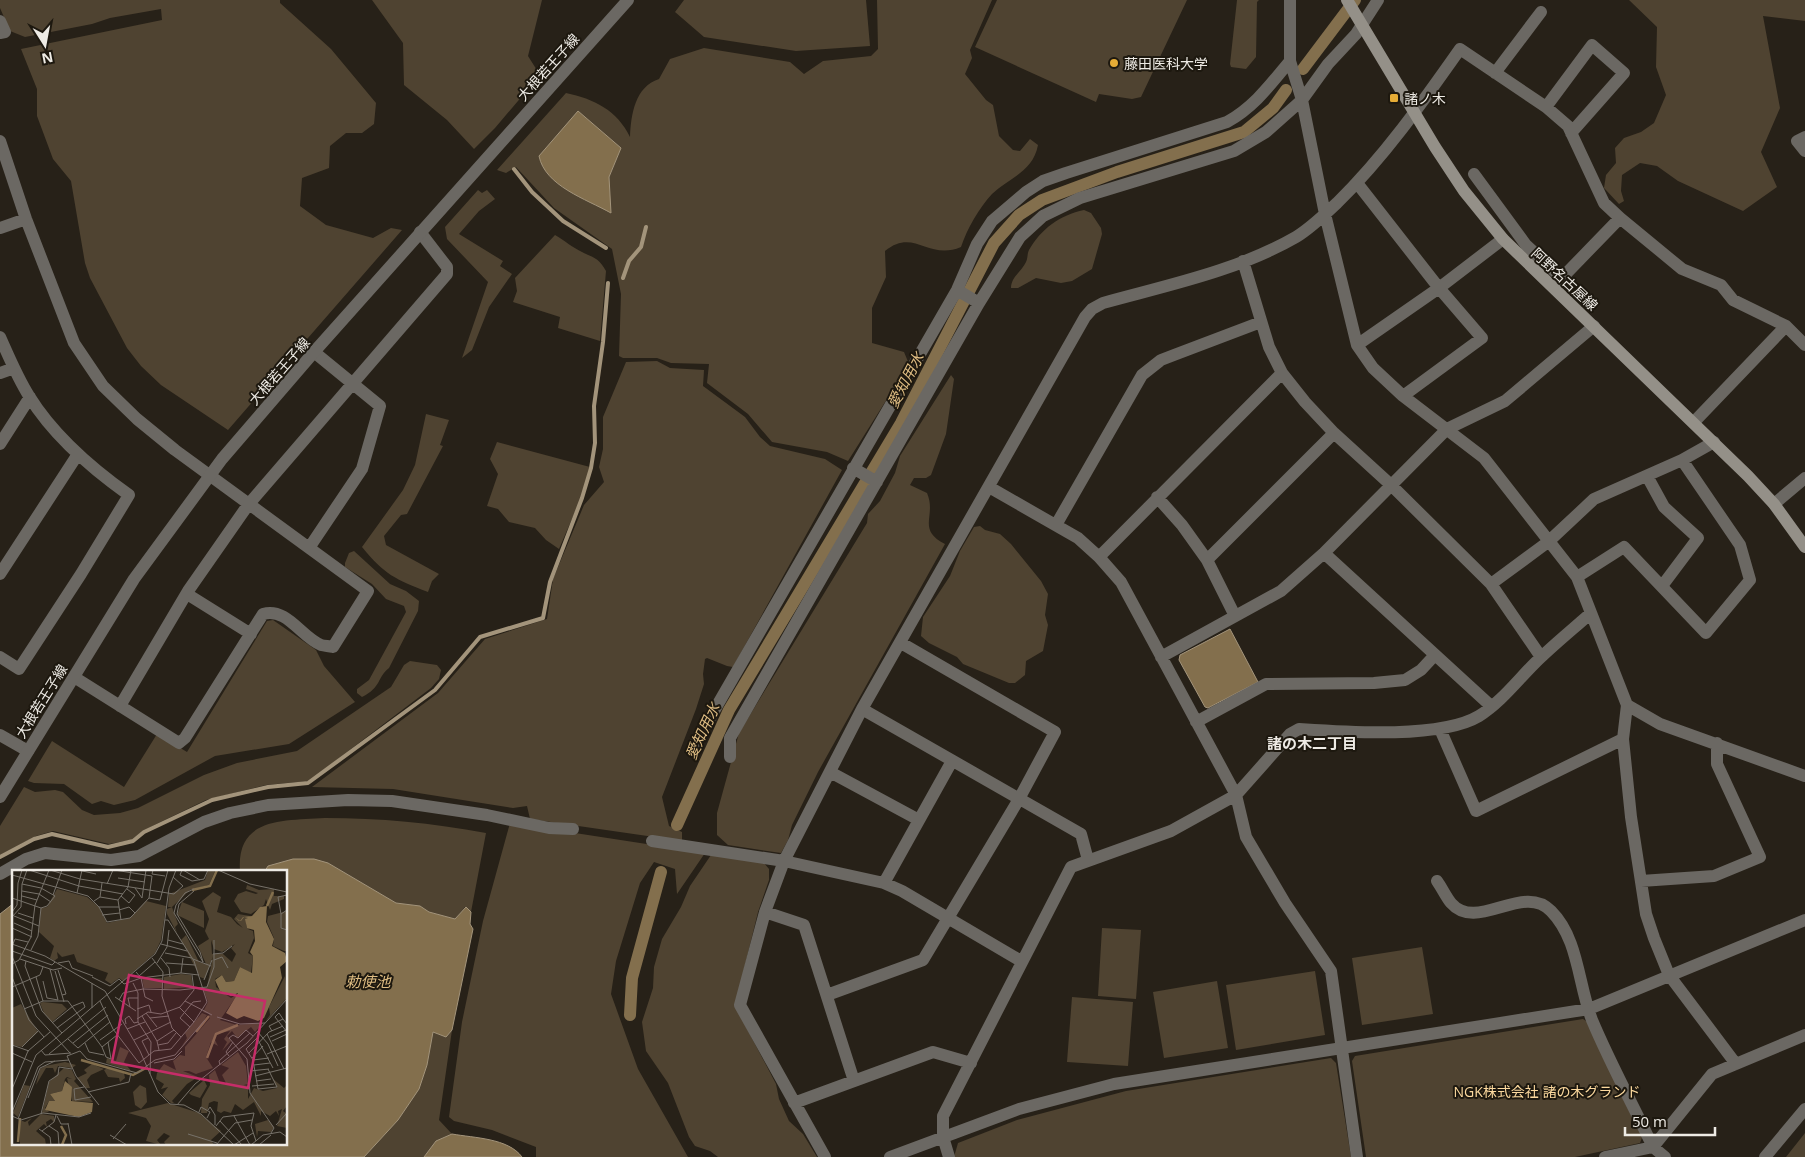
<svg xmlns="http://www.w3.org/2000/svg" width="1805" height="1157" font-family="'Open Sans','Noto Sans JP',sans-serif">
<rect width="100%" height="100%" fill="#272118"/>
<path fill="#4f4331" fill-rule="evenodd" d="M0 0H280V3L331 49 376 103 374 124 362 133H346L330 146 329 168 302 178 300 206 326 225 373 238 391 228 402 230 228 430 161 385 141 366 127 348 90 278 85 263 71 181 53 159 37 116V89L21 49 162 20 161 9 110 18 92 24 25 37 10 31 0 8Z
M372 0H542L528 56 540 75 495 128 474 149 447 120 404 85 403 43Z
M684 0H866L870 46 796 51 704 37 675 12Z
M877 0H992L970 50 972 58 965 74 986 100 993 105 999 136 1013 150 1020 151 1030 139 1038 145C1033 172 1010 177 992 194 979 208 967 229 961 247 928 261 914 227 885 251L886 277 872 308V343L904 352 909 364 848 461 827 452 772 442 748 414 707 383 709 364 671 363 657 358H623L619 356 621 294 612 249 554 208 516 167 506 173 497 170 566 93C594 99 617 110 630 137 631 114 635 87 659 79L670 59 704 48 790 62 804 74 823 61 871 56 878 49ZM578 111 621 148 609 177 610 212Z
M997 0H1187L1141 97 1132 99 1099 94 1096 102 975 47Z
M1237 0H1259L1257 2 1256 57 1246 69 1231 67 1230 64Z
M1629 0H1805V21L1763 16 1780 108 1761 152 1777 187 1743 211 1678 181 1657 166 1640 163 1622 175 1621 191 1624 201 1619 204 1604 188 1606 175 1616 163 1615 148 1624 138 1641 132 1654 123 1666 95 1656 67 1657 27Z
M478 190 482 193 487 190 495 199 479 211 459 234 503 261 500 266 512 274 489 307 472 350 462 358 488 282 447 239 445 227Z
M1084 210 1091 213 1101 228 1102 234 1092 269 1072 281 1061 283 1036 278 1018 288H1011C1011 277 1022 271 1026 262 1028 258 1027 254 1029 250 1041 229 1060 215 1084 210Z
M555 235C564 240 573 248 582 252 594 258 599 258 606 271L600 341 558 328 560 317 513 302 517 291 515 278Z
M657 361 670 368 704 370 703 386 745 417 760 437 770 446 825 459 842 470 733 667 727 666 707 658 705 659 703 674 704 684 696 709 662 797 669 826 682 832V841L530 819 527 806 513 808 393 789 312 787 438 693 485 639 547 619 553 579 584 505 604 482 599 467 603 449V417L626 362Z
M951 375 954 379 946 434 931 475 926 478H914L910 485 927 493C937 516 916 529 945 544L818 772 792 825 788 840 781 853 728 845 717 835V813L739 733 867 523 868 514 880 501 895 473 900 456Z
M426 414 449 420 440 445 443 446 407 514 401 515 384 536 386 545 439 574 432 581 428 592C395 579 385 575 362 547L403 490 415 465Z
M497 442 590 467 581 498 559 549 546 540 535 528 509 522 498 509 487 506 498 474 490 459Z
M980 526 985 530 1000 534 1011 544 1041 581 1048 594 1045 615 1048 625 1043 651 1026 661 1025 675 1015 683H1009L963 664 957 657 929 643 921 636 923 617 950 576 960 551 974 527Z
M354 551 390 584 406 591 419 601 418 611 389 668C377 677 382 687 362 697L357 693V689L369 680 406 612 404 606 386 599 372 584 345 567V563L349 553Z
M273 620 316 650 324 666 355 702 289 744 215 756 135 800 114 805 101 801 92 804 64 784 34 783 28 781 52 741 124 787 157 734 187 752 267 621Z
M410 661 437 665 441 670 439 679 431 688 309 781 266 785 206 800 144 830 131 840 109 844 53 831 36 836 0 855V826L24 787 35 792 55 790 63 792 82 810 94 815 120 813 138 808 204 775 237 763 297 751 391 687 404 665Z
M325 818C380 818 432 823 486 833L471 912 465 907 455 919 429 912 420 906 396 903 328 863 268 866 265 871H240C236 816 285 821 325 818Z
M510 823 705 853 677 894 675 869 654 862 640 883 616 961 611 994 638 1069 688 1157H536V1147L492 1130 454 1121 449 1117 462 1022 483 921Z
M711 855 764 863 769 869V880L758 912 735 1006 776 1084 779 1099 789 1121 803 1134 817 1157H718L710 1151 695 1146 689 1137 668 1083 646 1051 642 1022 653 988 654 967 662 939 681 907 690 886Z
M1102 928 1141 930 1136 999 1098 996Z
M1422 947 1433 1014 1362 1025 1352 958Z
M1315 971 1325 1035 1236 1050 1226 985Z
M1217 981 1228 1048 1164 1058 1153 992Z
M1072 997 1133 1002 1128 1066 1067 1062Z
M1583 1019 1589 1023 1643 1135 1640 1143 1575 1157H1366L1352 1061 1355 1056Z
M452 1030 439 1120 452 1134 436 1141 424 1157H364L398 1120 427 1065 433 1032 446 1037Z
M1331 1058 1336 1063 1351 1157H954L958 1143 1017 1120 1126 1091Z
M1805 1133V1157H1786Z"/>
<path fill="#836f4d" stroke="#a3947b" d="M578 111 621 148 609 177 611 213C586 199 545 186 539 156Z
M1230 629 1258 682 1208 708 1205 707 1179 660 1180 655Z
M293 859H314L328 863 396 903 420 906 429 912 455 919 466 907 471 912 470 924 473 929 452 1030 446 1037 433 1032 427 1065 419 1089 398 1120 364 1157H0V914L14 903V1143H286V871H265L268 866Z
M452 1134C474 1138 508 1138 522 1157H424L436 1141Z"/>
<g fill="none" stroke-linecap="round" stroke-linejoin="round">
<path stroke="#a3947b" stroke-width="4" d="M514 169 532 192 563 221 606 248
M623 278 629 261 641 247 646 227
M0 857 34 839 52 834 108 847 133 841 144 832 212 800 268 787 308 783 435 690 480 637 543 618 550 582 582 498 591 468 595 443 594 406 603 342 608 283"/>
<path stroke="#836f4d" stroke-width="12" d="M1303 69 1355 0
M677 825 729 710 901 423 994 243 1019 215 1042 200 1117 172 1244 132 1273 108 1286 90
M630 1015 632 978 661 872"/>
<path stroke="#6b6863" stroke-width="12" d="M1290 0V61L1302 100 1325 214 1357 345 1373 368 1403 396 1484 458 1577 577 1627 705 1623 739 1631 817 1646 914 1654 938 1669 975 1736 1064
M0 21 5 32 0 33
M1495 73 1541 12
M1546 107 1592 45 1624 73 1571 133
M1805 137 1797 141 1805 151
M0 141 26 219 74 343 103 386 137 419 175 450 368 591 333 647C329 646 325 646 321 645 301 637 287 607 263 614L185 738 179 743 74 677
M1474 174 1526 245 1562 278
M1357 183 1439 288 1482 338 1403 396
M0 228 26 219
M1243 261 1269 347 1282 373 1305 402 1334 433 1391 485 1491 584 1541 657
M1556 284 1620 218
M957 290 979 303
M0 337C9 357 17 377 29 396 53 435 91 468 129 495L81 574 19 669 0 657
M1357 345 1439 288 1503 239
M0 373 14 368
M1694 422 1786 326
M0 444 30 397
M853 468 877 482
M1647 476 1664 507 1698 538 1662 586
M989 487 1078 538 1099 557 1121 582 1236 795 1246 837 1285 903 1331 971 1357 1157
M1157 497 1182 525 1207 560 1235 616
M1774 504 1805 478
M1056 525 1142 375 1161 360 1174 355 1261 322
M309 548 362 469 380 406 314 352
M1324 553 1491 706
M1099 557 1282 373
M1207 560 1334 433
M0 574 78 454
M1577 577 1624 547 1706 633 1750 580 1740 545 1682 460
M1491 584 1548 542 1594 499 1682 460 1714 442
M187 594 251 634
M1161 657 1281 591 1324 553 1447 429 1505 401 1594 326
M1627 705 1660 724 1805 776
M120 706 188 591 248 505 447 274V267L420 232
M862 709 1081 834 1088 860
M1196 722 1266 684 1374 683 1405 680 1421 670 1434 656
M1440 729 1476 811 1623 739
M0 735 28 751
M692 749 957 290 977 244 992 221 1026 192 1043 181 1066 173 1227 122C1254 107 1270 85 1290 61
M730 757V738L979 303 1020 237 1043 216 1080 198 1234 151 1266 132 1302 100 1328 64 1356 34 1378 0
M830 772 919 820
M652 841 784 861 884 883 902 891 1021 961
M0 874 26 859 45 853 111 860 139 856 204 822 230 813 268 805 348 800 392 801 487 815 549 828 573 829
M1437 881C1442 888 1446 897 1451 903 1477 933 1523 882 1551 911 1579 939 1578 985 1592 1020 1610 1063 1633 1105 1653 1147L1665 1157
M1641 881 1714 876 1760 857 1717 764V743
M884 883 952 761
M765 912 804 925 854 1081
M827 995 923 960 1019 799 1055 732 901 643
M794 1103 933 1052 971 1063
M825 1157 740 1005 765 912 784 861 862 709 1085 317 1092 309 1103 303C1168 285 1237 271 1296 237 1311 228 1325 214 1337 203 1384 157 1422 103 1460 49L1546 107 1568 126 1604 203 1620 218 1682 269 1721 285 1733 300 1786 326 1805 345
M890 1157 1019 1109 1114 1084 1589 1009 1805 920
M949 1157 943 1137V1116L1071 867 1171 831 1236 795 1290 734 1299 729C1345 732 1441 739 1479 716 1500 703 1517 681 1534 664 1552 646 1572 630 1591 613
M1605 1157 1653 1147 1712 1074 1805 1035"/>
<path stroke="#6b6863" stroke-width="12" d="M0 797 134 579 222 459 314 352 628 0
M1765 1157 1805 1109"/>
<path stroke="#949088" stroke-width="12" d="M1347 0 1435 147 1464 191 1503 239 1748 476 1774 504 1805 547"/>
</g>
<g fill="#e6ac36" stroke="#1d180f" stroke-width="2">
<circle cx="1114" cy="63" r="5"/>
<rect x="1389" y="93" width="10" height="10" rx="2.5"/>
</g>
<g text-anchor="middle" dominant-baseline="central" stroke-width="4" stroke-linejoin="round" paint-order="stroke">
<g font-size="14" fill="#eeebe5" stroke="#1d180f" text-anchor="start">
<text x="1124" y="63">藤田医科大学</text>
<text x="1404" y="98">諸ノ木</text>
</g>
<g font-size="14" fill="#eeebe5" stroke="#1d180f">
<text transform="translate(548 67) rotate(-48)">大根若王子線</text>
<text transform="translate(1565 279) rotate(43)">阿野名古屋線</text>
<text transform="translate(279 371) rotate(-49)">大根若王子線</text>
<text transform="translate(41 701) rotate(-58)">大根若王子線</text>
</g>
<g font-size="14" fill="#fdda9f" stroke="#1d180f">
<text x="1547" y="1091">NGK株式会社 諸の木グランド</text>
</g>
<g font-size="15" font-style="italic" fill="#dfbd83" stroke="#1d180f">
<text transform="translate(905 380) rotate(-62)">愛知用水</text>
<text transform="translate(702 731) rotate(-65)">愛知用水</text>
<text x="368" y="981">勅使池</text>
</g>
<g font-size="15" font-weight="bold" fill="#eeebe5" stroke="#1d180f">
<text x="1312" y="743">諸の木二丁目</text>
</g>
</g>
<g transform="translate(12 870)">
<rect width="275" height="275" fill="#272118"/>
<path d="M196 0 203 1 197 15 178 20 160 37 166 54 163 57 165 63 155 44V39L160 37H156L157 24 193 10ZM235 15 247 20 262 19V26H272V29L260 34 258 40 254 29 252 35 239 44 229 42 222 31 226 24 234 21 244 24 246 23 234 19ZM45 19 75 27 87 37 95 53 118 48 134 31 154 36 149 70 143 83 111 111 107 108 99 114 93 110 96 103 65 92 62 84 50 87 45 82 46 88 42 91 38 88 42 76 27 62 29 38 35 37ZM201 22 209 27 205 42 219 47 225 54 231 58 222 49 226 44 238 46 234 53 235 58 240 59H236L241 61 242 68 236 83 241 86 239 103 228 97 222 111 214 112 210 105 203 109 204 117 213 124 219 128 226 124 208 150 225 155 251 153 243 162 239 157 225 168 220 161 215 166 219 171 210 181 215 172 212 169 218 161 204 164 202 168 206 176 199 172 194 187 201 198 184 204 177 201H171L186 207 175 214 160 231 162 233H159L150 225 156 217 149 219 152 214 144 209 145 203 152 194 164 200 161 191 168 185 173 186V177L198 148 197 144 191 142 196 132 191 118 195 117 201 86 193 109 188 107 169 70 174 65 187 92 194 94 186 76 197 69 193 61 197 49 190 31ZM199 70 202 79 210 82 223 74 219 78 224 84 220 92 211 84H200ZM170 32 192 41V58L165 45ZM275 41V81H272L261 76 262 68 255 52 256 46ZM169 104 179 105 181 117 152 119V107ZM273 106 275 128 253 152 258 145 257 137ZM130 108H150V118H132ZM31 132 50 134 55 139 40 152 32 143 28 133ZM9 134 26 162 10 177 0 175V138ZM190 143 195 145 191 152 170 176 175 168 173 163ZM108 177 117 181 112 192 119 201 94 193 95 188 104 191ZM226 182 234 196 236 214 232 215 236 216V229L242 218 251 221 265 218 261 209 272 218 275 215V236L271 241 275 244V258L265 256 270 239 266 241 267 246 264 241 258 246 249 241V246L242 232 231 240 223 234 219 243 212 241 209 243 205 241 206 232 202 231 197 233 195 243H189L190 229 198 215 197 205 203 200 208 213 215 215 210 205 217 198 209 195ZM53 192 64 195 60 198 46 196 43 203 41 198H34L24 215 28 199 33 196ZM80 194 92 199 79 205 75 210 78 218H73L65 208 75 203 72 200ZM52 198 60 200 64 209 62 211 81 232 60 231 55 208 60 209 55 207 53 209 50 221 38 224 43 231H37L33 238 37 242 30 243 37 212ZM96 198 112 203 113 208 108 212 107 208 96 207 92 200ZM192 210 195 216 188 228 179 225 177 223ZM12 215 18 216 6 247 1 243ZM128 215 134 218 135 232 129 239 123 235 121 222ZM156 233 187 243 209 261 199 270 202 275H154L152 272 158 266 152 263 145 270 149 275 134 271 139 256 134 248 116 243ZM29 244 42 246V252L39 249 34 252 35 257 32 254 24 261 33 269 34 275 8 274V250L13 252 20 248 16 252 17 256ZM256 250 262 257 259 262 246 261 245 267 243 254Z" fill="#4f4331" fill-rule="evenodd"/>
<path d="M255 36 254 52 262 69 260 76 273 83 275 91 268 97 270 108 252 148 246 151 232 146 225 149 214 143 226 123 219 126 208 121 203 110 210 105 214 112 222 111 228 97 240 103 241 86 238 82 243 71 242 60 235 58 233 49 236 48 232 47 229 51H227L223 47 228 51 231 47 240 46 248 37ZM53 211 60 217 59 231 81 233 80 242 67 247 33 240 37 231H43L38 224 50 221Z" fill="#836f4d"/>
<path fill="none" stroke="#836f4d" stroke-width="2.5" d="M180 20 198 16 205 0M255 36 261 22M184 162 197 146M195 188 204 164 226 155M69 190 121 205 134 198M49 256 54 265 50 275M6 272 8 248"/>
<path fill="none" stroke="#77726a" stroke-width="1" d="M17 0 67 16 111 24M38 0 68 9 162 24 171 16 161 7M66 0 84 4M141 0 140 4 153 6M170 0 168 5 180 11 192 9 196 0M171 0 188 10M206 0 238 14 275 22M0 5 76 26 87 37 95 52 118 48 123 43 137 28 140 6 102 0M106 8 133 12M95 14 101 0M123 18 130 28 134 0M182 19 173 23 164 35 162 43 191 92 188 82 165 44 167 34 182 21M10 21 27 24 39 32M65 23 70 0M41 25 50 0M275 25 266 27 269 44 275 40M10 26 25 30M109 26 117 33 123 25 115 19M88 27 106 30M0 28 29 38 35 36 43 26 29 18 10 14M137 28 148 30 156 0M82 31 88 27 90 13M87 37H107M107 40 117 37 123 43M0 42 5 35 6 13 10 0M6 43 21 48M269 44V58L275 60M90 45 108 43M2 46 27 56M0 47 9 37 10 14 15 0M109 50 106 30 116 17 119 0M2 53 20 61M0 58 20 67M156 70 171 74M0 74 33 86 93 121 128 181 146 222 158 234 172 235 189 244 222 275M1 74 3 69 16 72M149 74 175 81M19 80 26 66 29 38M0 81 40 95 43 92M153 83 180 88M201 84 211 83 220 76M0 86 24 146 58 183M140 88 151 102 150 126 160 158 169 167M149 88 157 98 158 107M8 89 41 100 50 98M181 89 199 96M202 90 210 87 216 98M14 91 13 96 30 141 50 163M46 93 57 91 60 98 81 106M145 93 155 77 157 60M154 93 183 95M0 94 7 90 19 67 23 35 37 0M46 100 54 124 50 125 52 132M43 101 50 125M124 102 129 108 133 127 141 131M169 103 171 88M127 106 143 92M0 107 17 150 32 167M24 107 31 131M80 107 98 116 107 109 112 114 129 108 169 103 187 105M192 110 200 90M31 111 35 128 46 130 38 99M121 113 126 123V152L139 172 138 204M0 117 28 105 31 97M103 127 124 141M107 130 111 123 131 119 168 120 195 117 202 97V70M88 131 101 159 127 193 142 181 159 179 182 152 195 132 182 91 156 50H153M173 131 200 145M118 137 116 128H126M167 137 182 152M80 138V113M12 139 31 131H56L90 177 105 165M125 139 137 135 139 142M134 143 145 157M130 146 145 171 147 180M205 147 228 154 253 153M138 148 157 146M125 149 136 142 149 144 168 137 182 120 180 105M271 149 267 143 263 147 275 162M40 153 61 136 71 132 73 137 45 158M114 154 113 149 117 146 122 153 126 152M178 157 168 148 181 132 189 131M115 159 133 152M245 161 256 174 266 196M260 161 257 156 271 149 275 154M255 164 272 199M241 166 234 160 226 168 221 165 217 168 235 189 238 223 262 258 259 263M258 167 274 160M136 168 130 171 137 185M56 169 66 178 98 152M88 170 110 154M122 170 159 152M145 171 162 160M260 171 275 164M61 173 96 145M73 173 77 182 92 185M0 175 17 181M146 175 156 173 164 163M10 177 26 161M90 177 94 187 99 189 96 172M29 180 33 185 59 183M0 183 20 192M237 183 257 162 271 156M37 184 94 137M255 184 275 176M217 186 214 182 221 172M240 188 251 176M241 190 257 188M142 193 162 189 170 181M208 195 207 191 238 163M242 195 258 193M256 199 265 217 246 219 241 190 234 179 245 168 261 198M238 201 257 199M243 206 275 198M244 211 259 209M240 216 262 214M72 217 62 219 63 230 79 227M0 219 16 181 38 162M76 222 117 212 119 203M16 228 28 198 43 191M87 235 64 206 55 186 68 181 75 189 125 203 143 190 163 185 193 150M165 235 183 214 235 173 275 129M196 240 198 237 203 245V255M0 242 24 185 143 84 150 71 157 18 164 0M187 242 189 237 198 242 195 248M29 244 37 211 46 205 47 197 60 199M0 246 9 250 31 243 67 247 79 243M45 246 49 254H56M222 246 238 275M6 249 26 197 33 192 57 190M208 251 230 275M56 253 60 275M264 255 275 243M37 256 46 262 47 275M204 256 211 247 242 243 239 256 244 271M27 259 38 267 39 275M30 261 42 252 44 245M176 264 205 273M98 265 115 275M101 269 114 254M120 275H139M204 275 223 253 240 250M222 275 241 263M239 275 251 265 268 262 275 267M247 275 259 265"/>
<path fill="#c62d69" fill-opacity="0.15" stroke="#c62d69" stroke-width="2.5" d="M117 105 253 131 236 218 100 192Z"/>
<rect width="275" height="275" fill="none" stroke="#eeebe5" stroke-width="2.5"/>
</g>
<g transform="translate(45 45) rotate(169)" stroke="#1d180f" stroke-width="4" paint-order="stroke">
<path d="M0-4L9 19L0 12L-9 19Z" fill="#eeebe5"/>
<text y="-8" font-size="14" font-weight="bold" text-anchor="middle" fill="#eeebe5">N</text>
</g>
<path d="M1625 1127v8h90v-8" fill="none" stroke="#eeebe5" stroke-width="2.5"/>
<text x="1632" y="1127" font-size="15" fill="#eeebe5" stroke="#1d180f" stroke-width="4" paint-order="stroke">50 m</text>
</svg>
